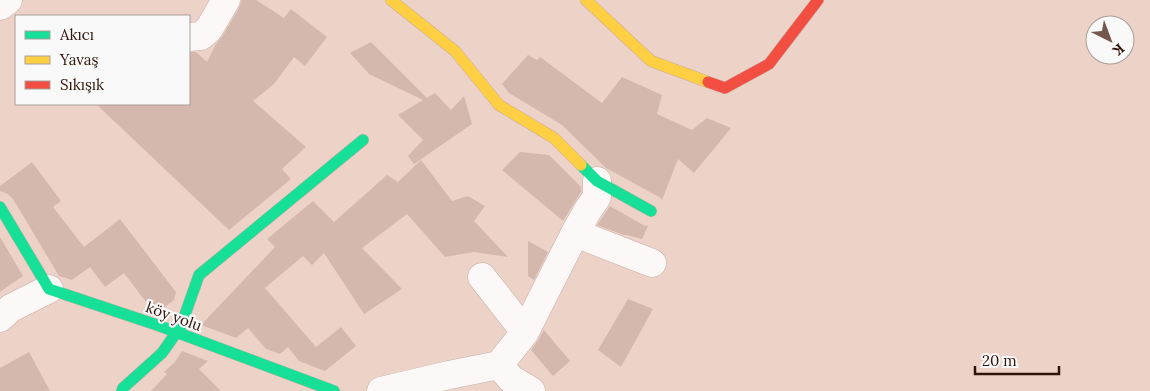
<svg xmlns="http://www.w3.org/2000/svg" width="1150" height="391" font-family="Lora,serif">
<rect width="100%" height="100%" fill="#edd2c8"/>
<path fill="#d4b8ae" d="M242 0H256L284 18 291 9 327 37 305 66 294 57 274 84 253 101 306 147 282 169 291 179 229 230 96 104H189V52H196L207 62 216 44 222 37 239 8Z
M371 42 427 98 435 93 451 110 464 96 472 124 414 164 408 156 423 140 398 115 423 100 369 74 350 53Z
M528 55 537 60 540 57 602 103 622 77 662 95 657 114 692 130 707 118 731 128 694 173 678 159 662 200 659 197 606 168 562 125 509 93 502 84Z
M520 152 549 155 581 187V192L563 221 502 170Z
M421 160 452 201 468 196 485 206 474 221 508 257 474 252 445 257 407 214 362 248 402 289 364 314 324 253 312 265 303 256 265 288 316 347 341 327 356 346 325 371 299 361 288 347 280 354 266 349 248 328 236 338 201 325 275 247 267 239 313 201 334 222 387 175 398 182Z
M32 162 61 201 53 207 84 247 120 219 176 292 174 300 161 310 149 306 124 273 105 287 90 267 72 280 59 276 13 199 8 194 0 191V186Z
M610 206 643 225 648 226 642 239 627 235H624L597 225Z
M0 237 23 276 0 292Z
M528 241 548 252 534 280 528 276Z
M628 299 653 309 621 367 598 350Z
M544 330 570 361 553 376 531 350 539 339Z
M182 351 208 361 199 369 221 391H151L167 374 164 372 175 362Z
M29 352 50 391H0V368Z"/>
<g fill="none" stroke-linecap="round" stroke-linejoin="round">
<defs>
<path id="street" d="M0 6 8 0
M189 37 201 36 209 29 226 0
M575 233 588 210 597 197V181
M482 277 525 332
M0 318 11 308 49 289
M499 365 525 332 575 233 652 263
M381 391 449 375 499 365 511 379 531 391"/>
<path id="fast" d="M581 165 597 181 651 211
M0 207 49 289 157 325 334 391
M122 391 123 388 162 353 181 326 199 275 363 140"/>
<path id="slow" d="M391 0 455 51 499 105 554 138 581 165
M586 0 651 61 708 82"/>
<path id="jam" d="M708 82 725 88 769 64 818 0"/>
</defs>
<use href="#street" stroke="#c8aea3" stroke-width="29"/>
<use href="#fast" stroke="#c8aea3" stroke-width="12"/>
<use href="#slow" stroke="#c8aea3" stroke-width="12"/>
<use href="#jam" stroke="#c8aea3" stroke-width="12"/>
<use href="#street" stroke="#fcf8f7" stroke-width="28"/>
<use href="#fast" stroke="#16e098" stroke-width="11"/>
<use href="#slow" stroke="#ffcf43" stroke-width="11"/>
<use href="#jam" stroke="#f24e42" stroke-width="11"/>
</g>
<g text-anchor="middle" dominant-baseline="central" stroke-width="4.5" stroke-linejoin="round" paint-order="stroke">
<g font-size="15" fill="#311409" stroke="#f9f9f9">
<text transform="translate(174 316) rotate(20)">köy yolu</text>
</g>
</g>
<rect x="15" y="15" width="175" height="90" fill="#f9f9f9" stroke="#a99d99"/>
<rect x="25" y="31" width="25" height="8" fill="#16e098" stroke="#a99d99"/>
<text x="60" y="40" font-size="15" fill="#311409">Akıcı</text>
<rect x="25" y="56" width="25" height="8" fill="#ffcf43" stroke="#a99d99"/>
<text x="60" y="65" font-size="15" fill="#311409">Yavaş</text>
<rect x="25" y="81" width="25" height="8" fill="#f24e42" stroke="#a99d99"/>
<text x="60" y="90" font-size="15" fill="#311409">Sıkışık</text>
<g transform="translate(1110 40) rotate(138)"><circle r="24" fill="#f9f9f9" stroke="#a99d99"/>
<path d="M0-4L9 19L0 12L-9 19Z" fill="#73564c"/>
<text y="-8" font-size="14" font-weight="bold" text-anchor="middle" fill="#311409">K</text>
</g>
<path d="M975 366v8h84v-8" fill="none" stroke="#311409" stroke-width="2.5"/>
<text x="982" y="366" font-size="15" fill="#311409" stroke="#f9f9f9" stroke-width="4" paint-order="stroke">20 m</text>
</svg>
